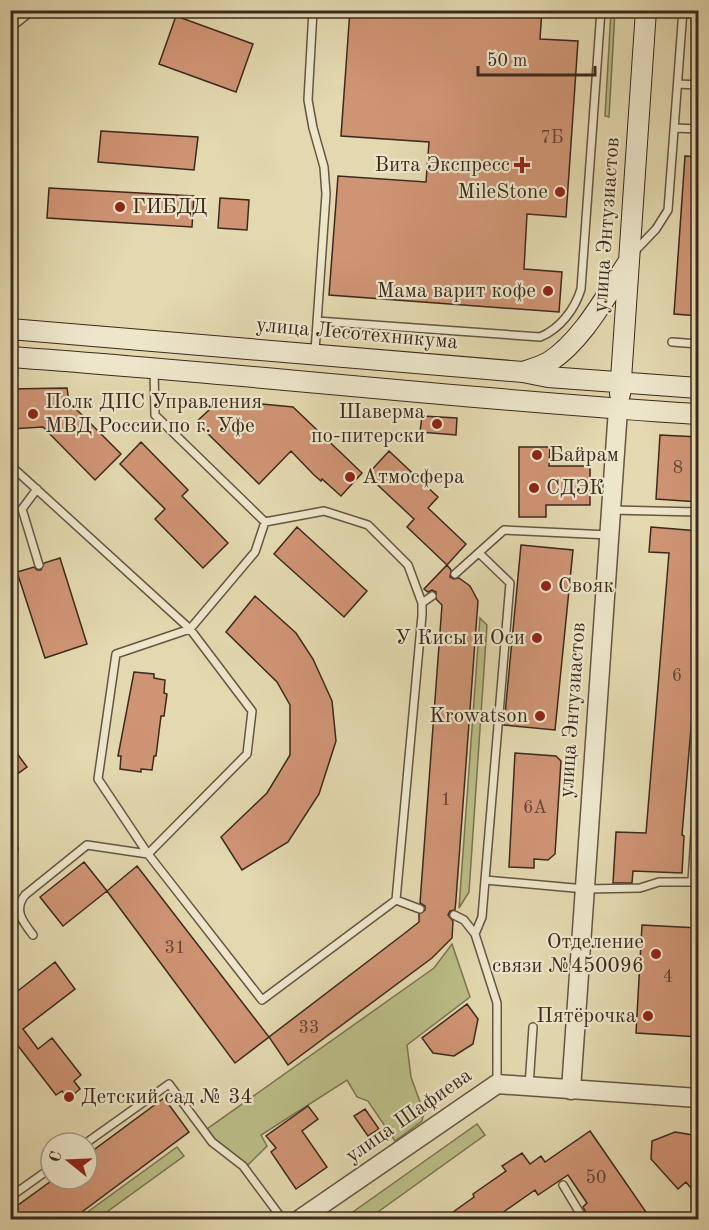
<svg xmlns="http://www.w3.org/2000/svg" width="709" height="1230" font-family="'Old Standard TT',serif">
<rect width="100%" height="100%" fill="#e3d8af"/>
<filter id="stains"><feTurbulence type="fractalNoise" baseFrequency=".00333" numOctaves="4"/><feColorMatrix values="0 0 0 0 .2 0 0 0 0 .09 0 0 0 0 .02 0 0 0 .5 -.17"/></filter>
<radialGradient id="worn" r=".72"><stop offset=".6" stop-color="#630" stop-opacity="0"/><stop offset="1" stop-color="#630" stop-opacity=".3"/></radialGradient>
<path fill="#babd86" stroke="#7b7352" stroke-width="1.5" d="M611 11H615L609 117 605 116Z
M480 618 487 625 469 892 459 908Z
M452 944 470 997 407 1045 411 1077 424 1113 422 1121 395 1141 368 1101 357 1097 347 1080 261 1135 267 1146 248 1165 215 1139 207 1129 434 968Z
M477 1124 485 1135 368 1219H343Z
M177 1147 184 1156 97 1219H78Z"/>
<path fill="#cf9474" stroke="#3c291e" stroke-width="1.5" d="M350 10H542L540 39 578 41 566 217 527 214 524 269 562 272 559 312 329 295 338 176 426 182 429 142 341 136Z
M176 16 253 44 236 92 159 64Z
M101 131 198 137 194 170 98 162Z
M685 156 699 157V316L674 314Z
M49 188 194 196 192 227 47 218Z
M220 198 249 200 247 230 218 228Z
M67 388 69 402 121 454 95 480 43 427 10 429V389Z
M220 400 293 407 362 473 341 496 322 479 321 481 314 475 291 451 259 484 196 422Z
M422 416 457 418 456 435 420 432Z
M660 435 699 437V502L656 499Z
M141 442 188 490 182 496 228 543 203 568 155 519 165 509 120 464Z
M519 447H550L549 466H590V505H546V517H519Z
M389 451 438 497 428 508 466 544 447 565 407 527 414 519 367 475Z
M297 527 367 591 344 617 274 554Z
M651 527 699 531V633L682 835 684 836 682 873 633 871 632 883H613L616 832 646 833 669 553 649 552Z
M521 545 573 550 555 730 504 725Z
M60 558 87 644 45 658 17 572 34 567 37 570H41L44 563Z
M447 565 451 570 450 577 454 579 459 578 470 586 478 601 456 899 455 910 450 911 448 915 453 921 452 938 432 958 288 1065 269 1037 405 933 419 922V914L425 910V906L420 903 442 605 436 599V592L432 590 428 592 424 589Z
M255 596 296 633 313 659 332 701 336 741 319 794 288 842 242 870 221 837 267 793 290 755V705L277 682 226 632Z
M134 672 154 674V678L165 680 164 693 167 694 164 716H161L156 756H154L152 770 141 769V772L120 769 121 756H118Z
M10 744 27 767 10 779Z
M515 753 556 756 561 761 555 854 548 860 534 859V868L509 867Z
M84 862 107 891 63 926 40 897Z
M137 866 269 1037 235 1063 107 891Z
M642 925 699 928 697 993H699V1037L636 1033Z
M55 962 75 989 23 1029 38 1049 52 1038 81 1075 74 1081 80 1089 68 1099 62 1091 56 1095 12 1038 10 1039V997Z
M467 1004 478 1019 473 1044 454 1056 433 1053 422 1038Z
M164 1098 189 1132 71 1220H10V1211L54 1179H87V1155Z
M308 1106 318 1119 302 1131 327 1167 296 1189 271 1152 276 1148 266 1136Z
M365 1109 379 1129 368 1136 354 1116Z
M590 1131 646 1212 636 1220H590L583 1207 587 1203 568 1175 538 1195 535 1190 492 1220H442L474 1197 473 1194 506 1171 502 1166 522 1153 530 1164 541 1156 545 1162Z
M675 1132 699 1136V1198L686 1182 678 1189 651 1159 652 1141Z"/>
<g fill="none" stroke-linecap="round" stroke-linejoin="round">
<defs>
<path id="service" d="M313 10 308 100 313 128 324 167 326 194 315 351
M10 28 33 10
M678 84 698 85
M675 128 698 129
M635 251 656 229 668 210 683 10
M317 321 540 337C560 329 575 309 581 289L601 10
M672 342 698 344
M154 370 155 415 265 522 255 552 190 629 116 654 98 779 148 854 262 1000 396 900 422 615V603L408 565 368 525 324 511 265 522
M10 465 190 629 252 711 247 754 148 854 87 845 25 895C13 910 23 922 33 935
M37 489 22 509 39 565
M611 510 698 512
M480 554 510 583 485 880
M455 574 504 530 609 535
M422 603 432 596
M10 851 14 849
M692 882 698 784
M396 900 420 909
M454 915 464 920 475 934 497 1003V1084
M475 934 482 917 485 880 585 889 640 888 659 882H698
M529 1086 533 1027
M86 1143 169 1084 212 1142 243 1166 283 1220
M563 1185 584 1220
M10 1197 51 1168
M687 1218 689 1220"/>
<path id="tertiary" d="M571 1090 618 409
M299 1220 497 1084 698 1098"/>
<path id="secondary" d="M10 329 523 372 548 377 698 388
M10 357C240 373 469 400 698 414
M523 372C532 369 542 366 549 362 582 341 606 296 627 264
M620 394 646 10"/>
</defs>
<use href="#service" stroke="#665542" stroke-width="10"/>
<use href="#tertiary" stroke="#665542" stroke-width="21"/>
<use href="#secondary" stroke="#3c291e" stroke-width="22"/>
<use href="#service" stroke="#ede6cb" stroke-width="7"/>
<use href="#tertiary" stroke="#ede6cb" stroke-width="18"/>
<use href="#secondary" stroke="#ede6cb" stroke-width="20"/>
</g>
<g fill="#8f2418" stroke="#ede6cb" stroke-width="2">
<path d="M519 156h6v6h6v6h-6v6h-6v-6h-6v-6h6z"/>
<circle cx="560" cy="192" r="6"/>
<circle cx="120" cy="207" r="6"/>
<circle cx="548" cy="291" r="6"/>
<circle cx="33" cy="414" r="6"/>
<circle cx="437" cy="424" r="6"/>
<circle cx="537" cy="455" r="6"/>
<circle cx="350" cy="477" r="6"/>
<circle cx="534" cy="488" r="6"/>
<circle cx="546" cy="586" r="6"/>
<circle cx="537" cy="638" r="6"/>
<circle cx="540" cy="716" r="6"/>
<circle cx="656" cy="954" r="6"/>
<circle cx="648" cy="1016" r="6"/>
<circle cx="69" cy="1097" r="6"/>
</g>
<g text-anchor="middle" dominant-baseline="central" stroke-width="4.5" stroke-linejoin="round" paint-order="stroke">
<g font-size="18" fill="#614434">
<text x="552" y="138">7Б</text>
<text x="678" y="468">8</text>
<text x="677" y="676">6</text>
<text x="446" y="800">1</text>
<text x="535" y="808">6А</text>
<text x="175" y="948">31</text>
<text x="668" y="977">4</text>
<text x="309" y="1028">33</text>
<text x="596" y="1178">50</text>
</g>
<g font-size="21" fill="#3c291e" stroke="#ede6cb" text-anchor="end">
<text x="510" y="165">Вита Экспресс</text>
<text x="548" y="192">MileStone</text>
<text x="132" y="207" text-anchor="start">ГИБДД</text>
<text x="536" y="291">Мама варит кофе</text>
<text x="45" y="402" text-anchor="start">Полк ДПС Управления<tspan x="45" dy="24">МВД России по г. Уфе</tspan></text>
<text x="425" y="412">Шаверма<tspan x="425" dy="24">по-питерски</tspan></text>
<text x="549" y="455" text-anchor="start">Байрам</text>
<text x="362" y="477" text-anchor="start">Атмосфера</text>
<text x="546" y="488" text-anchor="start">СДЭК</text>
<text x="558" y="586" text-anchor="start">Свояк</text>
<text x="525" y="638">У Кисы и Оси</text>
<text x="528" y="716">Krowatson</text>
<text x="644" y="942">Отделение<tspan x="644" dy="24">связи №450096</tspan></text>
<text x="636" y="1016">Пятёрочка</text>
<text x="81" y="1097" text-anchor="start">Детский сад № 34</text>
</g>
<g font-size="21" fill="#3c291e" stroke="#ede6cb">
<text transform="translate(607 225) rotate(-86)">улица Энтузиастов</text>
<text transform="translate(357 334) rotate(5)">улица Лесотехникума</text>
<text transform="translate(573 710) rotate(-86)">улица Энтузиастов</text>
<text transform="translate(409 1116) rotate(-35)">улица Шафиева</text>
</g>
</g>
<rect width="709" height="1230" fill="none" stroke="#e3d8af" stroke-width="36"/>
<rect x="12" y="12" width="685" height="1206" fill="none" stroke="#3c291e" stroke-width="3"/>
<rect x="18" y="18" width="673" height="1194" fill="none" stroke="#3c291e" stroke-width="1.5"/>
<g transform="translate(69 1161) rotate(288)"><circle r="28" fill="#ede6cb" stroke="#a69a86" stroke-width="1.5"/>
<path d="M0-4.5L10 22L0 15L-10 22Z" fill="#8f2418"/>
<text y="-9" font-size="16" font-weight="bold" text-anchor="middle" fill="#3c291e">С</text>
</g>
<path d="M478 66v9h117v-9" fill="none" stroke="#3c291e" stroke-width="3"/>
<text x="487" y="66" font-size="18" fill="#3c291e" stroke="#ede6cb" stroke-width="4.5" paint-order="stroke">50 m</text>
<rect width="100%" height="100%" filter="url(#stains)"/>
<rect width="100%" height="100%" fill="url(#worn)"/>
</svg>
